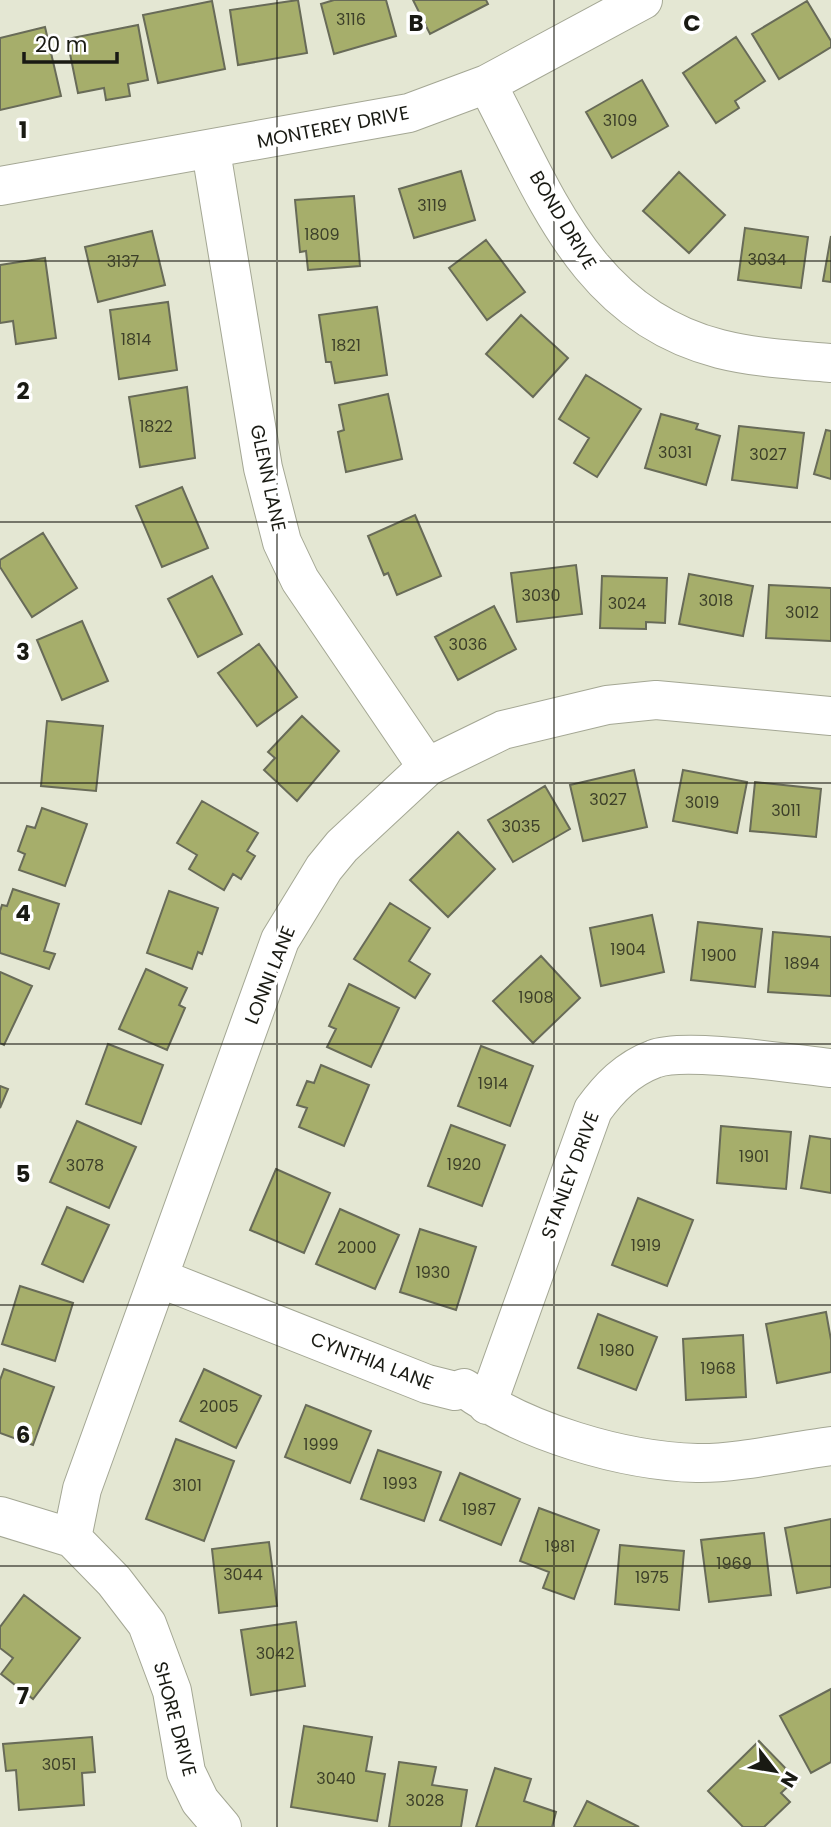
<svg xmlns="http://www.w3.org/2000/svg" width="831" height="1827" font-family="Poppins,sans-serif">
<rect width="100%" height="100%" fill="#e4e7d3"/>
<path fill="#a6ae6b" stroke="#686b58" stroke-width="2" d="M298 0 307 53 238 65 230 10Z
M334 0H386L396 36 334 54 321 4Z
M413 0H486L488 4 430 34Z
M212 1 225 69 158 83 143 15Z
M807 1 831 41V47L779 79 752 34Z
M138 25 148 80 128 84 130 96 106 100 104 88 78 93 67 39Z
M45 27 61 96 0 110V38Z
M736 37 765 81 735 101 739 108 716 123 683 73Z
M642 80 668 126 612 158 586 112Z
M461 171 475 220 414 238 399 189Z
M679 172 725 215 689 253 643 211Z
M354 196 360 266 308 270 306 251 300 252 295 200Z
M745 228 808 237 801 288 738 280Z
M152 231 165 285 98 302 85 247Z
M831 236V282L823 281Z
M486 240 525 292 487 320 449 268Z
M45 258 56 338 16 344 13 321 0 323V265Z
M168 302 177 370 119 379 110 310Z
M377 307 387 375 335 383 331 362H326L319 315Z
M521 315 568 358 533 397 486 354Z
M586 375 641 409 597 477 574 463 589 438 559 419Z
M187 387 195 458 140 467 129 397Z
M388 394 402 459 346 472 338 432 344 430 339 405Z
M661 414 698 424 696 429 720 436 706 485 645 468Z
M739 426 804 433 797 488 732 480Z
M826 430 831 431V479L814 474Z
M182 487 208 548 162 567 136 506Z
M415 515 441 576 397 595 388 573 384 575 368 536Z
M43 533 77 588 32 617 0 567V560Z
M576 565 582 614 517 622 511 573Z
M689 574 753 586 743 636 679 624Z
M212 576 242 634 198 657 168 599Z
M602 576 667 578 665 623 646 622V629L600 628Z
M769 585 831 588V641L766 638Z
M494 606 516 649 458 680 435 637Z
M82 621 108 681 62 700 37 640Z
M259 644 297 697 257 726 218 673Z
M302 716 339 751 297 801 264 770 275 758 268 752Z
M47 721 103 726 96 791 41 786Z
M634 770 647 827 583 841 570 785Z
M683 770 747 782 737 833 673 821Z
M755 782 821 789 816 837 750 831Z
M545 786 570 829 513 862 488 820Z
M202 801 258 833 247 851 255 856 241 879 233 874 224 890 189 869 197 855 177 843Z
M42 808 87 824 65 886 19 870 25 854 18 851 27 826 35 828Z
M458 832 495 869 448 917 410 880Z
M13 889 59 904 44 951 55 954 49 969 0 953V911L2 905 7 906Z
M169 891 218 908 202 954 198 952 192 969 147 953Z
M390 903 430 928 409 961 430 974 415 998 354 959Z
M652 915 664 972 601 986 590 928Z
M698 922 762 929 755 987 691 980Z
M773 932 831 937V996L768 992Z
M541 956 580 998 533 1043 493 1001Z
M146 969 187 988 179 1005 185 1008 167 1050 119 1029Z
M0 972 32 986 4 1045 0 1043Z
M349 984 399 1008 371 1067 327 1047 336 1029 329 1026Z
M108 1044 163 1065 141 1124 86 1104Z
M481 1046 533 1066 510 1126 458 1106Z
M321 1065 369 1085 344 1146 299 1127 307 1108 297 1105 307 1081 314 1083Z
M0 1086 8 1089 0 1108Z
M77 1121 136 1147 109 1208 50 1182Z
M451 1125 505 1145 482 1206 428 1186Z
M721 1126 791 1132 786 1189 717 1183Z
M810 1136 831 1139V1193L801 1188Z
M276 1169 330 1193 304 1253 250 1230Z
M638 1198 693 1220 667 1286 612 1265Z
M67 1207 109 1225 83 1282 42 1264Z
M340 1209 399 1235 375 1289 316 1264Z
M420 1229 476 1247 456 1310 400 1292Z
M20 1286 73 1303 55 1361 2 1344Z
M826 1312 831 1340V1372L777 1383 766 1324Z
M598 1314 657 1337 636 1390 578 1368Z
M743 1335 746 1397 686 1400 683 1339Z
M4 1369 54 1387 33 1445 0 1433V1380Z
M204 1369 261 1396 236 1448 180 1421Z
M306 1405 371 1431 350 1483 285 1457Z
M176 1439 234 1461 204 1541 146 1519Z
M378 1450 441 1472 424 1521 361 1499Z
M460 1473 520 1499 501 1545 440 1520Z
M539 1508 599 1530 574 1599 543 1588 549 1572 520 1561Z
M831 1519V1587L797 1593 785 1528Z
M764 1533 771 1595 709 1602 701 1540Z
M269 1542 277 1606 219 1613 212 1549Z
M620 1545 684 1551 679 1610 615 1604Z
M24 1595 80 1638 33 1699 1 1674 13 1658 0 1648V1627Z
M296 1622 305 1686 251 1695 241 1630Z
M831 1689V1762L811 1773 780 1716Z
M304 1726 372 1737 366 1771 385 1774 377 1821 291 1807Z
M92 1737 95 1772 82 1773 84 1805 19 1810 16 1770 6 1771 3 1744Z
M759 1741 796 1779 781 1793 790 1802 764 1827H743L708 1791Z
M399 1762 436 1767 432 1785 467 1790 461 1827H389Z
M495 1768 531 1779 524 1801 556 1812 552 1827H476Z
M587 1801 639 1827H574Z"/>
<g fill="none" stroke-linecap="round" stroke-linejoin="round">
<defs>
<path id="minor" d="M487 84C546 195 586 315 720 349 756 358 794 360 831 363
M211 151 263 468 282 542 300 580 427 767
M0 186 409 113 487 84 643 0
M159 1278 427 1384 455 1391 464 1388C524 1432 623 1461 697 1463 735 1464 792 1451 831 1446
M487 1405 593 1110C609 1088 627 1069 654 1059 684 1047 793 1064 831 1068
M0 1516 72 1538 114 1581 147 1624 172 1691 186 1772 200 1801 222 1827
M72 1538 82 1489 280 940 324 868 342 846 427 767 503 730 607 705 656 700 831 716"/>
</defs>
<use href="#minor" stroke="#a4a794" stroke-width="40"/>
<use href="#minor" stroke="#fff" stroke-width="38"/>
</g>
<path fill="none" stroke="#191a13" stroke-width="2" stroke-opacity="0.55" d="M277 0V1827M554 0V1827M0 261H831M0 522H831M0 783H831M0 1044H831M0 1305H831M0 1566H831"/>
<g text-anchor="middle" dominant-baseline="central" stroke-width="7" stroke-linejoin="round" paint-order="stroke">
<g font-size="16" fill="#3c3f29">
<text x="351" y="19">3116</text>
<text x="620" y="120">3109</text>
<text x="432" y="205">3119</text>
<text x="322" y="234">1809</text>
<text x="767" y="259">3034</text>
<text x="123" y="261">3137</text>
<text x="136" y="339">1814</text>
<text x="346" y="345">1821</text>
<text x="156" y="426">1822</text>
<text x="675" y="452">3031</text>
<text x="768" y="454">3027</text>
<text x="541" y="595">3030</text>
<text x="716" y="600">3018</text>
<text x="627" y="603">3024</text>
<text x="802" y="612">3012</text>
<text x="468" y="644">3036</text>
<text x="608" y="799">3027</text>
<text x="702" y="802">3019</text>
<text x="786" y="810">3011</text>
<text x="521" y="826">3035</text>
<text x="628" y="949">1904</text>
<text x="719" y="955">1900</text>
<text x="802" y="963">1894</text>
<text x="536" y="997">1908</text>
<text x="493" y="1083">1914</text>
<text x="754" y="1156">1901</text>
<text x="464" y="1164">1920</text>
<text x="85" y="1165">3078</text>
<text x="646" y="1245">1919</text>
<text x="357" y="1247">2000</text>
<text x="433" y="1272">1930</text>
<text x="617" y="1350">1980</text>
<text x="718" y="1368">1968</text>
<text x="219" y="1406">2005</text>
<text x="321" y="1444">1999</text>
<text x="400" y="1483">1993</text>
<text x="187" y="1485">3101</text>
<text x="479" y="1509">1987</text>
<text x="560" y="1546">1981</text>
<text x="734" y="1563">1969</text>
<text x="243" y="1574">3044</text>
<text x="652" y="1577">1975</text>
<text x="275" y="1653">3042</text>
<text x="59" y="1764">3051</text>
<text x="336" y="1778">3040</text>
<text x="425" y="1800">3028</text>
</g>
<g font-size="19" fill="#191a13" stroke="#fff">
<text transform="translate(333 127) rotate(-11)">MONTEREY DRIVE</text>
<text transform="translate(563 220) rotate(59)">BOND DRIVE</text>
<text transform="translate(268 478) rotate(78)">GLENN LANE</text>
<text transform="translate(270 975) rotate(-68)">LONNI LANE</text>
<text transform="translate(570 1175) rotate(-70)">STANLEY DRIVE</text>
<text transform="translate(372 1361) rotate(21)">CYNTHIA LANE</text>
<text transform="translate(175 1719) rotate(75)">SHORE DRIVE</text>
</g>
</g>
<g font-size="23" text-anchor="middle" font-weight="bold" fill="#191a13" stroke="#fff" stroke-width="7" stroke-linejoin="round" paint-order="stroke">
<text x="416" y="31">B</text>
<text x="692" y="31">C</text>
<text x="23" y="138">1</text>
<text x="23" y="399">2</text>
<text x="23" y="660">3</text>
<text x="23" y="921">4</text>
<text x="23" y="1182">5</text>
<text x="23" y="1443">6</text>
<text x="23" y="1704">7</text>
</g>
<g transform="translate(775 1771) rotate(121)" stroke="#ffffff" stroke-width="5" paint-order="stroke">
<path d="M0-5L12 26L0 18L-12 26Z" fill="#191a13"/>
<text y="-10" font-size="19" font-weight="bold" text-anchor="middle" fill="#191a13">N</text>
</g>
<path d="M24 52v10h93v-10" fill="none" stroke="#191a13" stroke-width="3.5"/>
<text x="35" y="52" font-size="21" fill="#191a13" stroke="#ffffff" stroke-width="5" paint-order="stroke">20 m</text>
</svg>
